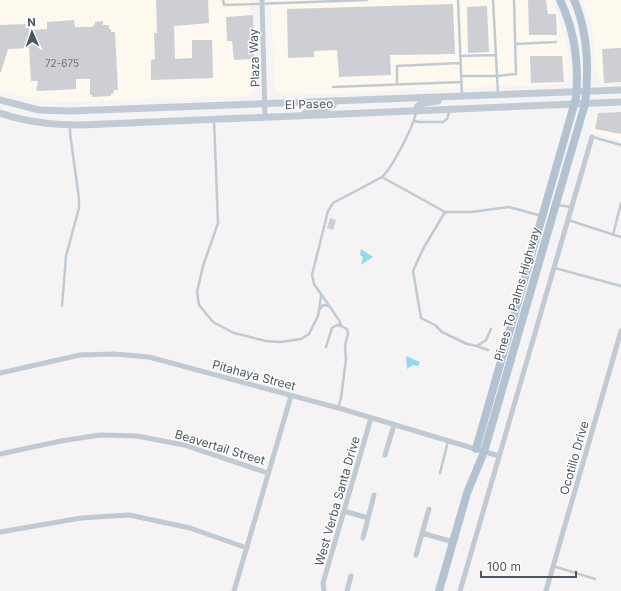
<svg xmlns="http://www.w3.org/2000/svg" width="621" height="591" font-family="Inter,sans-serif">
<rect width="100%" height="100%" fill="#f5f3f3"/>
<path fill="#fdf9ef" d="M0 0H250L255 90 250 96 58 102 20 96 0 90Z
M271 0H551L557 12 568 51 569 79 563 84 281 95 275 89Z
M582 0H621V82L602 83 597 75 592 27Z
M621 111V141L596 133 590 134 596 112Z"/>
<path fill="#90daee" d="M361 249 373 257 361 265 363 257 360 255Z
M406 356 420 362 418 366 413 365 407 369Z"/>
<path fill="#cdcfd5" d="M156 0H208L209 23 174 26 175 59 192 58V40H212L213 78 151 80V60L155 59 154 33H157Z
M528 0H546L548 14H556L557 35H529Z
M453 4 455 54 390 55 391 75 339 77 337 50 314 51V57L288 58 287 9Z
M487 6 489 52 468 53 467 7Z
M253 15 254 59 234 60 232 41H227L226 17Z
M74 20 75 27H93V25H95V22L103 21V25H109V29H111V32H115L118 90H114L113 94H111V96L92 97V95H90V79H76V89L40 91 36 90 38 81H31L29 48 8 49 1 72H0V25L26 24 25 28H29V30L47 29V22Z
M621 48V82L604 83 602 49Z
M530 56H562L564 82 531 83Z
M621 112V134L595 129 598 113Z
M330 218 336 220 333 230 327 228Z"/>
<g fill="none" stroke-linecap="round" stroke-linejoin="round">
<path stroke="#c1cad2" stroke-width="2.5" d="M223 0 224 5 367 0
M458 0 462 95
M493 0 498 94
M516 44 556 42
M460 56 496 55
M461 76H497L516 74 514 0
M397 84V66L460 63
M333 87 461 82
M214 120 218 223 203 266 197 292 199 305 213 322 234 333 266 341 280 342 301 339 309 334 318 316 321 296
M414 121 419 122H443L447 119 450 110
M593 137 621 145
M382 177C392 168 415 124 416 111
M558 205 571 207
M445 212 423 249 413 271 421 318 435 325 442 332 467 344 477 346 486 340 491 329
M568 220 621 237
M613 235 621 203
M555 268 621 286
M62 306 66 256 79 208V199L70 133V126
M320 309 323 305 329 306
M477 346 488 350
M326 347 332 328 337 325 341 326
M338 408 341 398 346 359 345 346 348 333 347 329 341 326 339 320 314 284 312 275 328 211 333 203 382 177 445 212H471L509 207 542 216
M440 473 448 441
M553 566 595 579"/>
<path stroke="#c1cad2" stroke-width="5" d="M262 0 265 116
M0 373 80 355 114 354 149 357 342 409 499 456
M0 454 61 441 100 435 137 436 184 445 268 473
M385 455 394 425
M344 511 368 518
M0 532 81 518 129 515 190 528 247 548
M422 533 453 542
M363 538 374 495
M416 555 429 509
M234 591 291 396
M324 591 323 583 371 418
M347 591 351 576
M460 591 592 137
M546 591 621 331"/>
<path stroke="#c1cbd6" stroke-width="7" d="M0 100 39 110 71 111 621 90
M416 110C419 101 429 103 438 101
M0 113C26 122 54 125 81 125L621 102
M303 115C314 104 326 112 333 105L334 102"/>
<path stroke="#b3c2d1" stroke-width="8" d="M476 449 576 98C579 64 575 31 560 0
M439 591 467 493 484 452 585 104C589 70 588 32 574 0"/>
</g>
<g text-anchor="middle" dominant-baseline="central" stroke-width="3" stroke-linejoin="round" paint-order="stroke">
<g font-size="10" fill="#6b747e">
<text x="62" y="63">72-675</text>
</g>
<g font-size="12" fill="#4a5661" stroke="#fff">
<text transform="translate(254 58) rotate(-92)">Plaza Way</text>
<text transform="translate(309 104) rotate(-2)">El Paseo</text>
<text transform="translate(517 294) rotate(-74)">Pines To Palms Highway</text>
<text transform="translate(254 375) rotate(15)">Pitahaya Street</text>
<text transform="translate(220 447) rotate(17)">Beavertail Street</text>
<text transform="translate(574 458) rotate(-74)">Ocotillo Drive</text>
<text transform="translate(337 501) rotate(-74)">West Verba Santa Drive</text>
</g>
</g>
<g transform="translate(32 32) rotate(358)" stroke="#ffffff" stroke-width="3" paint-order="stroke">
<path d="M0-3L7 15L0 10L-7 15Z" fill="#4a5661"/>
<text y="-6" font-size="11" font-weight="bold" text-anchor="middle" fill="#4a5661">N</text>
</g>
<path d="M481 571v6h95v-6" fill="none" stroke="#4a5661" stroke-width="2"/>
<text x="487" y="571" font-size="12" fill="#4a5661" stroke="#ffffff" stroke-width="3" paint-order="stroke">100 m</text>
</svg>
